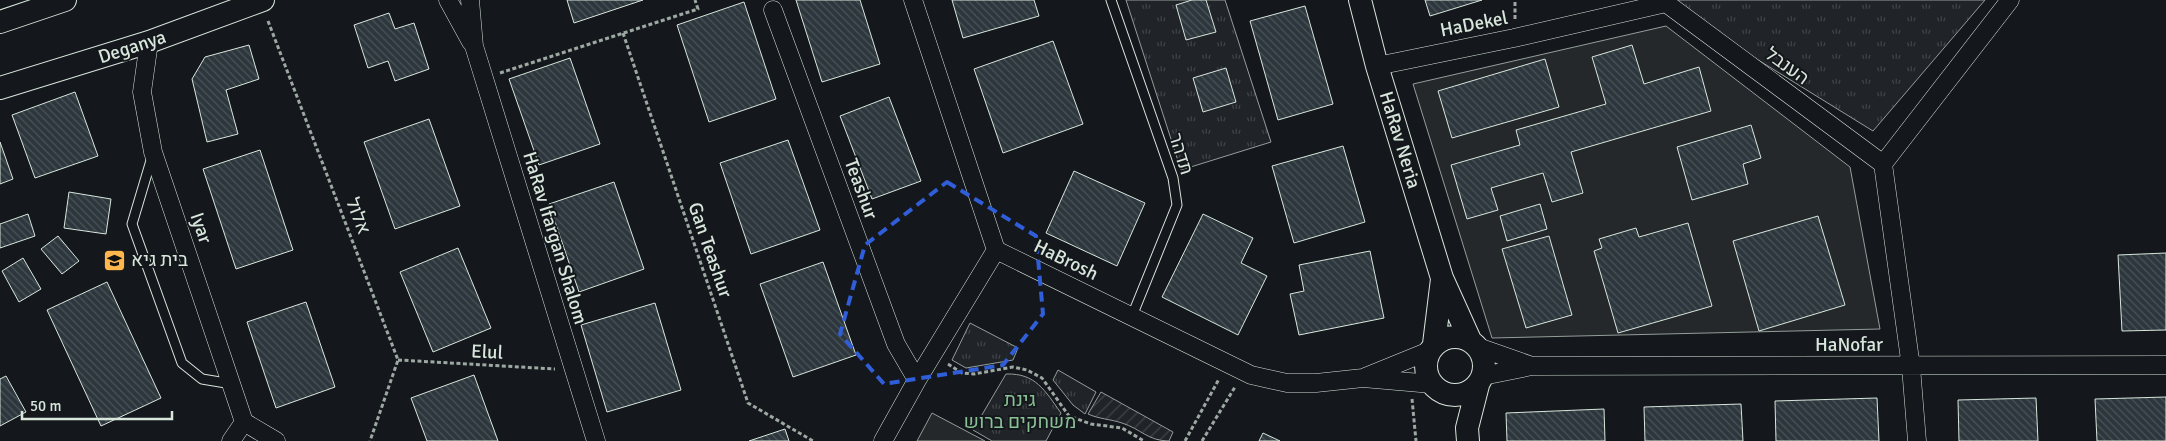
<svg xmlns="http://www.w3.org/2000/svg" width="2166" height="441" font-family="Signika,Heebo,sans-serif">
<defs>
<pattern id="grass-tufts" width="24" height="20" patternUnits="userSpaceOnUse" patternTransform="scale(1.25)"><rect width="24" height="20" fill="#202428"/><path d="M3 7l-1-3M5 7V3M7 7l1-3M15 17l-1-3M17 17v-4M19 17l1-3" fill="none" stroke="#404447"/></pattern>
<pattern id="garden-furrows" width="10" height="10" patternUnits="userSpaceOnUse" patternTransform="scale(1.25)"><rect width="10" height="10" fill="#202428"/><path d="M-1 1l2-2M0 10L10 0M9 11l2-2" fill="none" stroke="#404447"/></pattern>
<pattern id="building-back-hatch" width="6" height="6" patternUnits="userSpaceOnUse" patternTransform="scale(1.25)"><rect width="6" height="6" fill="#2c363c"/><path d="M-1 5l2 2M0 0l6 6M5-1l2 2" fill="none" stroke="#4a5358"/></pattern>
</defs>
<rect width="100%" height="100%" fill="#14181c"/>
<path fill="url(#grass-tufts)" stroke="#939e99" d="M1126 0H1225L1271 142 1181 170Z
M1669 0H1985L1873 131 1666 3Z
M970 323 1018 348 1013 360 966 368 952 360Z
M1058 370 1096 392 1085 414 1073 405 1053 380Z
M1006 374C1036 373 1045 391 1061 413L1046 441H992L973 430Z"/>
<path fill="url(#garden-furrows)" stroke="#939e99" d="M1101 392 1173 432 1169 441C1148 441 1141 429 1122 423 1110 419 1099 419 1088 414Z"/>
<path fill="#24282b" stroke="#939e99" d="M1666 26 1850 167 1880 329 1492 338 1413 84Z
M932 413 985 441H917Z"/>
<path fill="url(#building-back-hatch)" stroke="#d8e6dc" d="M567 0H643L574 23Z
M796 0H860L880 64 822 82Z
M952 0H1034L1039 16 963 38Z
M1192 0H1206L1216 32 1186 40 1176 5Z
M1425 0H1482L1430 16Z
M744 2 776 99 709 122 677 25Z
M1305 6 1333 104 1278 120 1250 21Z
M389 13 395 29 414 23 429 69 395 81 388 61 368 68 354 25Z
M1053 41 1083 124 1003 153 974 69Z
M249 45 259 79 226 90 238 134 207 142 192 79 205 57Z
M1632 45 1644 84 1699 67 1711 111 1571 152 1583 193 1552 202 1543 173 1491 188 1498 210 1467 219 1451 165 1520 145 1516 130 1606 104 1592 57Z
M570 58 600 144 539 165 509 79Z
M1545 59 1559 107 1452 138 1438 91Z
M1226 68 1236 102 1203 112 1193 78Z
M75 92 98 156 35 178 12 115Z
M889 97 921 181 872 199 840 116Z
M429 119 460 206 395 229 364 142Z
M1751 125 1761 158 1743 164 1748 184 1692 200 1677 147Z
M788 140 820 230 751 254 720 163Z
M0 142 13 179 0 184Z
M1343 146 1365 222 1294 243 1272 166Z
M260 150 293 250 236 269 203 169Z
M1074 171 1145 203 1117 266 1046 233Z
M614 182 644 269 579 292 549 204Z
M69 192 111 199 106 234 64 228Z
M1540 204 1547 229 1507 241 1500 216Z
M28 214 35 236 0 248V224Z
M1203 214 1253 238 1241 263 1267 276 1238 335 1162 297Z
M1818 216 1845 305 1759 331 1733 241Z
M1688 223 1712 306 1618 333 1594 251 1602 248 1599 239 1636 228 1639 237Z
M58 236 79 261 62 274 41 249Z
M1549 236 1572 315 1526 328 1502 249Z
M458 248 491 328 433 352 400 272Z
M1370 251 1384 318 1299 335 1290 294 1304 291 1299 265Z
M2166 253V330L2122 331 2118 255Z
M23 258 41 289 19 302 2 271Z
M823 262 856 355 793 377 760 284Z
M107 282 161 398 101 426 47 310Z
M306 302 335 387 276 408 247 322Z
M655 303 681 390 607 412 581 325Z
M474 375 498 441H427L411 398Z
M6 376 26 412 0 426V379Z
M2166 397V441H2097L2095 399Z
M1877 398 1879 441H1776L1775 401Z
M2036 398 2038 441H1959L1958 400Z
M1741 404 1743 441H1645L1644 407Z
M1604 409 1605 441H1507L1506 413Z
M785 429 789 441H749Z
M1263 433 1280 441H1259Z"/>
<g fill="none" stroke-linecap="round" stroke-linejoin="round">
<defs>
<path id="service" d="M1111 0 1173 178 1177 205 1132 316
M152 157 132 224 182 363 202 379 232 384"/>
<path id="minor" d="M448 0 471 42
M470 0 474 46 596 441
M913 0 996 250
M1666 3 1883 164
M773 10 896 344 917 380
M149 42 142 92 153 152 244 422 276 441
M1377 66 1514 38 1666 3 1668 0
M996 250 1251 375 1287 383H1316L1363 378 1432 384
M1478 347 1532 366
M1483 376 1532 366 2166 365
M1365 377 1429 351
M231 441 244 422
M883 441 917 380 996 250
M1917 441 1911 367 1883 164 2010 0"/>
<path id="tertiary" d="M1360 0 1377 66 1442 278 1470 340
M0 22 65 0
M0 88 149 42 263 0
M1426 366a29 29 0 1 1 58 0a29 29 0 1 1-58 0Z
M1434 344 1442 279
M1468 441 1467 428 1478 385"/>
</defs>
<use href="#service" stroke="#d8e6dc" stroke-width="11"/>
<use href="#minor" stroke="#d8e6dc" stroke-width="19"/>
<use href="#tertiary" stroke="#d8e6dc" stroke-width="24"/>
<path stroke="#9da8a2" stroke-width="3" stroke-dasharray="4 2.5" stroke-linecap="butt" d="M1515 19V0
M268 21 398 360 370 441
M623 33 748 403 813 441
M500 73 698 9 695 0
M398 360 555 369
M948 364 962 373 974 374 1013 367 1027 370 1042 378 1069 416 1091 424 1122 428 1144 441
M1412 399 1416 441
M1185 441 1219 379
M1202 441 1235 387"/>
<use href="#service" stroke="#14181c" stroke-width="9"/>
<use href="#minor" stroke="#14181c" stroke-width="18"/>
<use href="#tertiary" stroke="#14181c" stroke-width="22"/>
</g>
<path fill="none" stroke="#305dd8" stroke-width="4" stroke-dasharray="10 6" stroke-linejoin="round" d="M947 182 1036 236 1043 314 1003 365 884 384 840 334 865 245Z"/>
<defs>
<symbol id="school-square" viewBox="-11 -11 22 22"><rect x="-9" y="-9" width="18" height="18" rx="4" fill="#ffb74d" stroke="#14181c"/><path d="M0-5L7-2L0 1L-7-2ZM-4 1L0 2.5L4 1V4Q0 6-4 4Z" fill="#111"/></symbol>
</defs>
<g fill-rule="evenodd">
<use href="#school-square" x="102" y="248" width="25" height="25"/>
</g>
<g text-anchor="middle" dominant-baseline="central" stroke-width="4" stroke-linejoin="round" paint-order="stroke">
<g font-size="19" fill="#d8e6dc" stroke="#14181c">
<text transform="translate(1474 24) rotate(-11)">HaDekel</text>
<text transform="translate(132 47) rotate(-18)">Deganya</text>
<text transform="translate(1787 66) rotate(36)">הענבל</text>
<text transform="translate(1400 140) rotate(73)">HaRav Neria</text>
<text transform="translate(1181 154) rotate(73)">תדהר</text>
<text transform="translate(861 189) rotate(70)">Teashur</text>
<text transform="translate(358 216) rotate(69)">אלול</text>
<text transform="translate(201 228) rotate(71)">Iyar</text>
<text transform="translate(555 238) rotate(73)">HaRav Ifargan Shalom</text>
<text transform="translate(710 250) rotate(71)">Gan Teashur</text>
<text transform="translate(1066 260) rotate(26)">HaBrosh</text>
<text x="1849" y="345">HaNofar</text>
<text transform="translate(487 352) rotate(3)">Elul</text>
</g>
<g font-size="19" fill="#d8e6dc" stroke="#14181c" text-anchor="start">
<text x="131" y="260">בית גיא</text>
</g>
<g font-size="19" fill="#8ac095" stroke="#14181c">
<text x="1020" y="400">גינת<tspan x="1020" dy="22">משחקים ברוש</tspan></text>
</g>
</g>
<path d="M22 411v8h150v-8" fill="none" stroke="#d8e6dc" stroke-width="2.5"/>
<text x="30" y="411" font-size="15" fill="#d8e6dc" stroke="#14181c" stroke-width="4" paint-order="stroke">50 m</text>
</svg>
